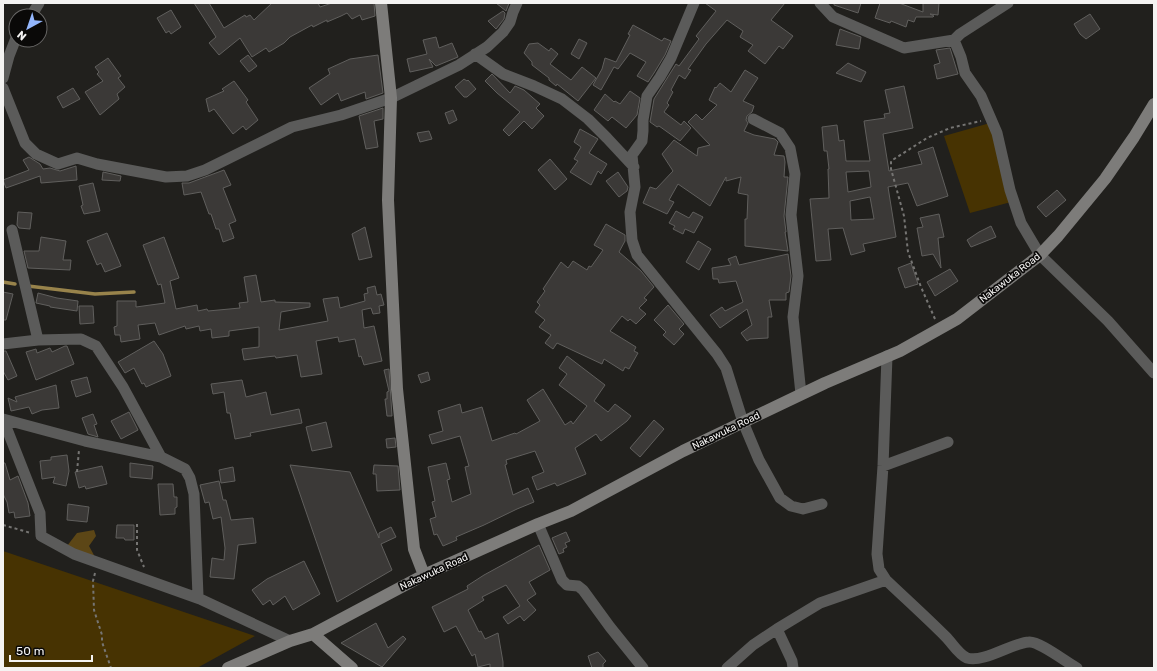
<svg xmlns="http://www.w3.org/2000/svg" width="1157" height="671" font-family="Rubik,sans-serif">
<rect width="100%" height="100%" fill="#21201d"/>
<path fill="#473302" d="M990 123 1011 202 970 213 944 136Z
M3 551 255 636 197 668H3Z"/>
<path fill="#5c4616" d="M94 530 96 536 89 546 95 557 67 546 77 533Z"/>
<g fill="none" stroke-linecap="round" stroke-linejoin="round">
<path stroke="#98834b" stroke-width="3.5" d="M3 282 15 284
M28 286 95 294 134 292"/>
</g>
<path fill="#3b3937" stroke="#605f5d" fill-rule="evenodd" d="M194 3H209L224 28 245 15 246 17 250 15 254 20 272 3H318L320 7 332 3H374L375 16 362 20 360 15 352 19 347 13 341 16 327 22V20L313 27 312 25 290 37 284 43 269 52 266 48 252 57 240 38 219 55 209 43 216 37Z
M496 3H509L506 11Z
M705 3H785L771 20 793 36 783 49 779 46 765 64 748 51 753 45 740 37 743 31 727 20 706 44 688 69 691 70 685 79 679 75 671 90 673 92 667 103 669 105 664 112 681 125 684 121 691 128 680 141 659 126 657 127 650 122 654 99 676 64 679 66 699 39 696 36 716 11Z
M834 3H861L858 13 834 5Z
M880 3H899L923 12V3H939L938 15 930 14 934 16 933 17H916L914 22 908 20 906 27 891 21 890 23 875 18Z
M171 10 181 27 171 34 169 31 166 33 157 18Z
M503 11 505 13 504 19 496 29 488 21Z
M1090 14 1100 29 1086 39 1080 34 1074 24Z
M633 25 662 41 664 38 671 41 665 55 654 73 648 82 637 76 646 62 630 53 618 69 614 67 601 90 593 85 602 69 605 58 616 62 630 35 628 34Z
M840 29 861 37 859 49 836 45Z
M436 37 439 48 452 43 458 57 436 66 429 59 433 67 410 72 407 59 427 54 423 40Z
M579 39 587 43 579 59 571 54Z
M538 43 549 51 551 48 558 54 550 64 571 80 582 67 596 78 578 101 557 84 556 86 549 80V78L532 65V62L524 53 529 44Z
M950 48 958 74 937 79 934 65 940 63 936 50Z
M248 55 257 66 249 72 240 61Z
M378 55 383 93 366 99 365 92 341 101 338 93 321 105 309 88 330 74 328 69 350 59Z
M108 58 121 76 118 78 125 87 117 94 119 99 100 115 85 92 103 81 97 74 99 72 95 67Z
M848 63 866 72 861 82 836 73Z
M745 70 758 78 743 101 754 106 752 112 747 116 746 120 748 123 744 131 754 135 775 139 778 142 774 155 784 156 785 162 784 177H788L784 216 786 232H785L788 251 745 246V219H747L748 195 738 193 741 177 726 181V177L710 206 678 184 669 200 674 202 667 214 643 203 650 187 656 189 673 171 662 154 674 140 697 156 698 148 710 145 688 122 696 114 702 120 717 105 709 100 715 87 716 88 720 83 731 92Z
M492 74 510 93 515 86 524 90 540 104 536 108 544 116 532 129 524 121 509 136 503 130 520 112 497 93 485 81Z
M464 79 467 81 468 80 476 89 467 97H464L455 87Z
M234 81 248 100 246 102 258 120 246 130 243 126 233 134 214 109 209 112 206 99 224 91 222 89Z
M904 86 913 128 883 134 889 171 922 164 918 152 933 147 948 196 917 206 908 183 888 187 896 237 863 244 865 251 851 255 843 228 828 229 831 260 816 261 810 199 829 198 828 169H829L827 151H824L822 127 837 125 839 141 844 140 846 161H870L864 121 885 118 884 114 890 113 885 90ZM869 171 871 187 848 192 846 172ZM870 197 874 219 851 220 850 201Z
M73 88 80 99 63 108 57 97Z
M630 91 640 98 637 115 626 128 612 117 608 121 594 110 605 94 614 102 615 101 620 104Z
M383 108V119L374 121 378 147 366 149 359 116Z
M453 110 457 120 449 124 445 113Z
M580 129 598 139 589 153 607 164 601 174 598 171 591 185 570 172 578 161 574 159 581 147 574 142Z
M429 131 432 139 420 142 417 133Z
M29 157 40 164 43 169 50 168 60 171 76 166 77 180 41 183 40 176 6 188 3 180 29 170 23 160Z
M550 159 567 179 555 190 538 170Z
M224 170 231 185 223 188 236 221 229 224 234 238 223 242 219 229H216L211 214H209L201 192 184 195 182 183H189Z
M103 172 121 176 120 181 102 180Z
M618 172 628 187 627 191 619 197 606 181Z
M93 183 100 211 84 214 81 206 83 205 79 186Z
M1057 190 1066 200 1046 217 1037 207Z
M676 211 689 218 693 212 703 217 694 233 685 229 683 234 673 229 675 226 669 223Z
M18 212 32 213 30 229 19 228 17 225Z
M939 214 944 237 938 238 941 268 933 254 922 256 917 228 923 227 920 218Z
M606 224 625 235V241L619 252 641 271 654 287 644 298 647 300 639 308 646 314 636 324 630 319 628 321 622 316 610 331 636 347 634 351 638 353 629 369 625 367 623 371 604 359 602 364 557 343 553 349 545 343 551 335 539 327 545 320 535 312 540 305 537 302 545 291 543 289 561 262 568 268 573 261 587 270 589 266 591 267 603 250 594 245Z
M991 226 996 237 971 247 967 240 979 232Z
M365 227 372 257 359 260 352 234Z
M107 233 121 266 105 272 101 263 97 265 87 241Z
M41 237 66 241 63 260H71L70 270 28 268 24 251H39Z
M164 237 179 278 170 281 176 309 197 305 198 311 207 309 208 311 240 308 239 303 248 302 244 277 256 275 261 302 275 300V302L310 303V307L281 312 279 330 328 321 323 299 338 297 340 308 365 301 364 294 368 293 367 288 375 286 377 295 381 294 384 305 379 306 380 313 373 314 371 308 362 310 364 328 374 326 382 361 364 365 361 356 359 357 355 339 339 342 338 337 316 341 322 374 301 377 297 355 276 358 275 356 266 357 244 360 242 349 259 347V327L229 331V336L212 338 211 329 200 331 199 326 186 329 185 326 159 335 155 323 138 325 140 339 121 342 120 335H115L114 327 117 326V301H136V307L165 303 161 284 158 285 143 245Z
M698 241 711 249 699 270 686 262Z
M788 254 791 276 789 292 786 293V300H769L772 317H768V338L750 339 747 341 741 333 752 325 747 309 720 328 710 315 722 307 725 311 743 302 736 281 719 283 718 279H713L712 268 731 265 728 259 736 256 739 265Z
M911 263 918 284 905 288 898 268Z
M950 269 958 281 935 296 927 282Z
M3 292 13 294 6 320H3Z
M38 293 57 298 78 301 77 311 50 307V306L36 303Z
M668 305 684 324 679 329 684 334 674 345 663 335 666 332 654 320Z
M79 306H93L94 323 80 324Z
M154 341 163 354 171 376 146 387 144 383 142 384 134 368 125 373 118 362Z
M65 346H67L74 364 36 380 26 352 36 349 37 353 50 348 52 352Z
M3 351H6L17 376 8 380 3 371Z
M567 356 605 385 594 401 608 412 615 404 631 416 627 421 601 441 596 434 575 448 586 474 557 486 555 483 537 490 532 477 544 472 535 451 506 460 507 464 505 465 513 495 528 488 534 502 517 509 484 525 456 537 457 540 443 546 437 534 434 535 430 519 436 517 432 502 435 501 428 467 446 463 450 479 447 480 452 502 471 494 465 467 469 466 460 436 432 444 429 435 443 431 438 411 460 404 462 413 482 407 492 441 515 433 516 434 540 421 527 400 543 389 565 425 571 421 573 424 587 406 559 385 567 374 559 368Z
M389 369 392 416H387L385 399H387V392L389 391 384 370Z
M428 372 430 380 421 383 418 375Z
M87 377 91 392 76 397 71 381Z
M242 380 246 397 266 392 271 415 299 409 302 423 250 433 251 436 235 439 230 413H227L224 392 213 394 211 384Z
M56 385 59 408 42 410 32 414 29 407 11 411 8 398 17 402 15 397Z
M129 412 138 430 121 439 111 421Z
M93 414 97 424 94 425 98 437 88 434 82 418Z
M654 420 664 429 640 457 630 448Z
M326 422 332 447 312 451 306 427Z
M395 438 396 447 387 448 386 439Z
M67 455 69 471 66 486 53 483 55 477 42 479 40 461 51 460V457Z
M3 463H5L10 480 18 476 28 503 30 516 15 518 14 512 9 513 7 502 3 494Z
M130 463 153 466 152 479 130 477Z
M290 465 350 472 379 538V533L391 527 396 537 381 544 392 570 337 602Z
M374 465 398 466 400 490 377 491 376 474H373Z
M102 466 107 484 86 489 85 486 79 488 75 472Z
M233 467 235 481 221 483 219 470Z
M219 481 223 500H226L231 520 253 518 256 543 238 545 234 579 210 577 212 558 224 560 225 548 221 517 213 519 209 502 205 503 200 485Z
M158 484H173L174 497H177V507L175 508V514L160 515Z
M68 504 89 507 87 522 67 520Z
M117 525H134V540H125L124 538H116Z
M566 532 570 541 565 543 567 547 563 549 564 552 559 554 552 538Z
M539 545 550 570 529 582 536 594 527 600 536 610 524 621 520 616 508 624 503 617 520 606 506 585 482 597 484 600 468 610 479 632 481 631 485 639 498 633 503 662V668H490V664L478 667 475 654 472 656 456 626 444 632 432 607 468 589 467 586 484 575Z
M304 561 320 594 293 610 285 596 273 605 270 600 263 605 252 590 267 579Z
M376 623 388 648 403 636 406 639 382 667 341 643Z
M598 652 606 661 603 664V668H592L588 656Z"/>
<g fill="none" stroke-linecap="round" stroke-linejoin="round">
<path stroke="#767573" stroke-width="2" stroke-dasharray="3 3" stroke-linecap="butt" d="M935 319 921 287 908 252 904 216 891 169V161L927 138 950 128 981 121
M77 472 79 450
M137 524V550L144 567
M3 525 31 533
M95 573 93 581 94 610 102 635V642L111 668"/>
<path stroke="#5b5b5a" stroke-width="11" d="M694 3 671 58 660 77 647 96 643 120V131L642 141 632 155 635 187 630 212 632 240 637 255 717 354 726 368 743 422 759 460 780 498 791 506 803 509 822 504
M820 3 833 17 904 48 954 40
M1008 3 960 34 954 40 961 57 965 73 981 96 997 133 1010 190 1021 223 1040 255 1108 321 1154 373
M31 16 39 3
M475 54 503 74 534 86 562 99 588 119 607 138 634 167
M3 78 9 56 16 38
M3 88 25 143 36 154 58 164 77 158 97 164 166 177 187 176 205 170 292 127 341 115 391 98 459 65 487 47 503 32 510 22 513 12 517 3
M753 119 780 133 790 148 795 174 791 215 798 276 793 317 801 394
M12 230 38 340 81 339 96 346 123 387 161 457
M3 344 38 340
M887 356 883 466 877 554 879 569 886 580C906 599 926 617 946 637 952 643 959 655 967 658 984 663 1012 643 1029 642 1039 641 1066 662 1077 668
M3 419 85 441 161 457 185 469 190 478 194 494 198 596 200 599 290 641
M3 419 40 513 41 536 74 554 200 599
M883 466 948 442
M538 524 562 580 567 585 578 586 583 590 610 627 643 668
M777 629 792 661 793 668
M727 668 753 645 777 629 820 603 886 580"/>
<path stroke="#7d7c7a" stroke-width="12" d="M381 3 391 98 388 200 397 389 414 549 424 575
M313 634 352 668
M228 668 290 641 313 634 424 575 538 524 571 511 683 451 825 383 900 351 957 319 1040 255 1058 236 1105 179 1134 137 1154 104"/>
</g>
<g text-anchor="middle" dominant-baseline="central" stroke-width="3.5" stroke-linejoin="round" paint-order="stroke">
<g font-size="10" fill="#f4f3f2" stroke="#0a0908">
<text transform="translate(1010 278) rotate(-38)">Nakawuka Road</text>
<text transform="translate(726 431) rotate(-26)">Nakawuka Road</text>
<text transform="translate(434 572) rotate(-25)">Nakawuka Road</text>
</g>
</g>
<rect width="1157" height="671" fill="none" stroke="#f4f3f2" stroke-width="8"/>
<g transform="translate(28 28) rotate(220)"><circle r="19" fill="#0a0908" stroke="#686766"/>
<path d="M0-3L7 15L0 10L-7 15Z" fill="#94b7fd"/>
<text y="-6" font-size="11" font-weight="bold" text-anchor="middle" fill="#f4f3f2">N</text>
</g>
<path d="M10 655v6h82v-6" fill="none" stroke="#f4f3f2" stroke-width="2"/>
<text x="16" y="655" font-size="12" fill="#f4f3f2" stroke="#0a0908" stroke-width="3" paint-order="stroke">50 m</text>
</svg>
